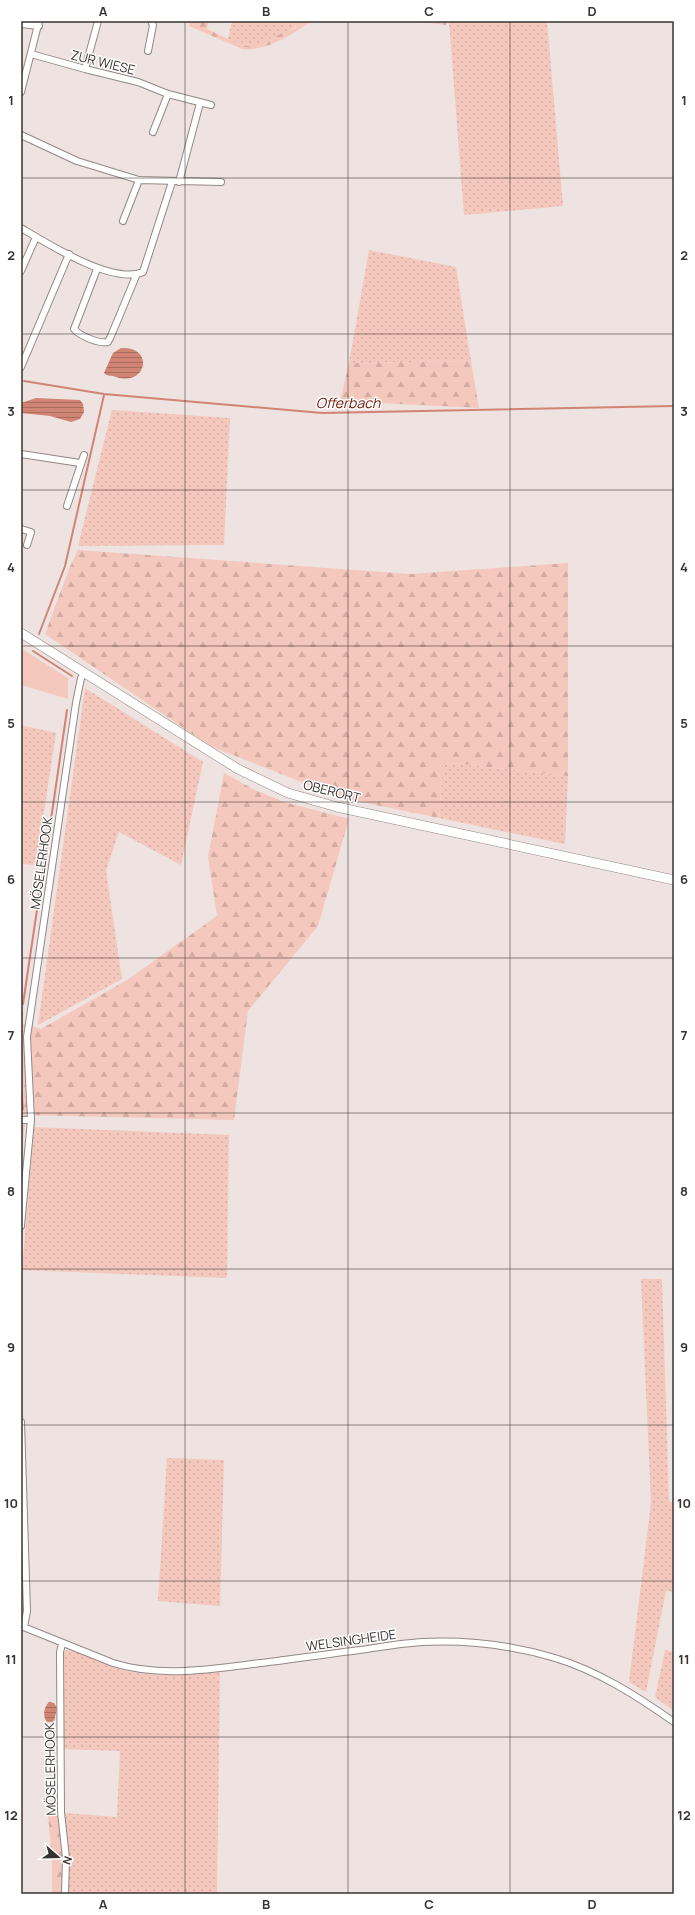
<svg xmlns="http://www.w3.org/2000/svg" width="695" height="1915" font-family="Manrope,sans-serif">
<defs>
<pattern id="green-dots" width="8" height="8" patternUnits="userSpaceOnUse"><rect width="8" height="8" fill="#f5c8bd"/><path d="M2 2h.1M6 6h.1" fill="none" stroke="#d3aca3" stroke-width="1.8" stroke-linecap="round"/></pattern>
<pattern id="forest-firs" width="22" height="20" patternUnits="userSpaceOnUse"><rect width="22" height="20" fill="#f5c8bd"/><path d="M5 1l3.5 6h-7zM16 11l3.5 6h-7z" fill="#d3aca3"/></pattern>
<pattern id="water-rules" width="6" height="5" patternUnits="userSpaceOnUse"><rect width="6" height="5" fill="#d08473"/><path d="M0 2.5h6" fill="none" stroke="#aa6d5f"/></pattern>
</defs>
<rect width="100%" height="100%" fill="#eee3e0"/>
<path fill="url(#green-dots)" d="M232 21H295L296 27C283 33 256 50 242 46 237 45 232 41 228 39Z
M449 21H547L563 206 464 215Z
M369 250 456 267 471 361 349 363Z
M112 410 230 418 224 545 78 546Z
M85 688 203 762 181 865 119 832 106 871 122 979 38 1025Z
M21 725 56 733 36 865 21 864Z
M443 762 568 776 565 844 439 818Z
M34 1127 229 1135 227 1278 22 1270Z
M641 1279H662L669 1502 674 1503V1592L666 1591 646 1692 629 1682 651 1503Z
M167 1458 224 1460 220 1606 158 1601Z
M67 1650C86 1654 103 1665 122 1670 152 1677 189 1676 220 1672L217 1894H68L69 1858 64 1813 117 1817 120 1751 63 1749V1653Z
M665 1650 674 1652V1711L655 1697Z"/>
<path fill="url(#forest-firs)" d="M190 21H209L207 29 243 46H251L296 28V21H312C291 35 268 51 242 49L189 26Z
M412 21H447L446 25Z
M471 361 479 408 340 401 349 363Z
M78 550 410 574 568 563V776L443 762 439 818 342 798 210 746 45 634 69 569Z
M224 773 253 789 284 802 349 819 318 926 248 1011 234 1120 26 1115 21 1156V1023L41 1029 127 980 217 916 208 857Z
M59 1815 63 1858V1894H52V1858L48 1816Z"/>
<path fill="#f5c8bd" d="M21 648 68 678V699L21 685Z"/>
<path fill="url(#water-rules)" d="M121 348C155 346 147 387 116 377 112 375 107 377 104 373L113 353Z
M36 398 80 400 83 404 84 412 80 419 71 422 50 416 21 413V403Z
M49 1702 54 1703 57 1708 54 1722H47C42 1716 44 1707 49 1702Z"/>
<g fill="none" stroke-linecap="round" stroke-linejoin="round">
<path stroke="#d08473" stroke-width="2" d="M24 381 104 394 322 413 674 406
M39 634 65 566 104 395
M33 651 72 676
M48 840 67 710
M23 1004 46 849
M21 1017 22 1013
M21 1090 23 1109"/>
<defs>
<path id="minor" d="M21 24 39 26
M148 51 153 25 151 21
M31 54 85 69 138 82 168 94 211 105
M85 69 98 21
M21 92 39 21
M153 132 168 94
M21 135 77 161 139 180 221 182
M179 182 200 103
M123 221 139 180
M21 228C48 244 113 285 143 272L172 182
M97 269 74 329C80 336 99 344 108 342L111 336 136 276
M21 271 36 237
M21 367 69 254
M21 454 80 463
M67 506 84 455
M21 529 31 532 27 545
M21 1120H31
M21 1226 31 1120 27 1037 76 703 81 678 85 673
M21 1422 27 1611 24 1627
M21 1626 113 1663C161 1678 212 1669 261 1663 294 1659 327 1654 360 1650 381 1647 402 1643 423 1642 467 1640 512 1645 555 1658 598 1671 637 1696 674 1722
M62 1644 60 1652 61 1812 66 1858 65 1894"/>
<path id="secondary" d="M21 633 238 769 288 793 337 807 674 880"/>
</defs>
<use href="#minor" stroke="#928885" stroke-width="8"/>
<use href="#secondary" stroke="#928885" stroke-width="10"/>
<use href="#minor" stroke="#fff" stroke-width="6"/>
<use href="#secondary" stroke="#fff" stroke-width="9"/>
</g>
<path fill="none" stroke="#373332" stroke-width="1" stroke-opacity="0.55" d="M185 21V1894M348 21V1894M510 21V1894M21 178H674M21 334H674M21 490H674M21 646H674M21 802H674M21 958H674M21 1113H674M21 1269H674M21 1425H674M21 1581H674M21 1737H674"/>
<g text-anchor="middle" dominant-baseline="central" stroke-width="3" stroke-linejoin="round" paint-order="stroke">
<g font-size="13" fill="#373332" stroke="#fff">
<text transform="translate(103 62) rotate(14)">ZUR WIESE</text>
<text transform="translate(332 791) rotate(14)">OBERORT</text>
<text transform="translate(41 863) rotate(-82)">MÖSELERHOOK</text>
<text transform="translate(351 1640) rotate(-8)">WELSINGHEIDE</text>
<text transform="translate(50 1769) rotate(-91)">MÖSELERHOOK</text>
</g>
<g font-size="14" font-style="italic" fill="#6e1302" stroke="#fff">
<text x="348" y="402">Offerbach</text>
</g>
</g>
<rect width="695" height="1915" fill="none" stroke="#ffffff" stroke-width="44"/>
<g transform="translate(58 1857) rotate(110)" stroke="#ffffff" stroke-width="3" paint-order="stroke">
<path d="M0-3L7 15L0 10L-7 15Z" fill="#373332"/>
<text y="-6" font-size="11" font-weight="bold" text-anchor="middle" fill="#373332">N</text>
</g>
<rect x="22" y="22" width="651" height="1871" fill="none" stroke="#373332" stroke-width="1.5"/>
<g font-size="13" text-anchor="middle" font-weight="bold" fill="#373332">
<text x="103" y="16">A</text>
<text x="266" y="16">B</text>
<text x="429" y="16">C</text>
<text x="592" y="16">D</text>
<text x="11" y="105">1</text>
<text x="684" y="105">1</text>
<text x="11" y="260">2</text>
<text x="684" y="260">2</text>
<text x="11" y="416">3</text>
<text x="684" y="416">3</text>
<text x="11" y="572">4</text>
<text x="684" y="572">4</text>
<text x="11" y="728">5</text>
<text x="684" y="728">5</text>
<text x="11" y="884">6</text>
<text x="684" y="884">6</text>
<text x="11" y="1040">7</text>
<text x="684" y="1040">7</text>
<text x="11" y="1196">8</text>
<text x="684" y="1196">8</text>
<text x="11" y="1352">9</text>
<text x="684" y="1352">9</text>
<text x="11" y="1508">10</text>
<text x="684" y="1508">10</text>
<text x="11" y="1664">11</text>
<text x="684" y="1664">11</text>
<text x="11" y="1820">12</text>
<text x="684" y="1820">12</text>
<text x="103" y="1909">A</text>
<text x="266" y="1909">B</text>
<text x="429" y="1909">C</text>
<text x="592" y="1909">D</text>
</g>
</svg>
